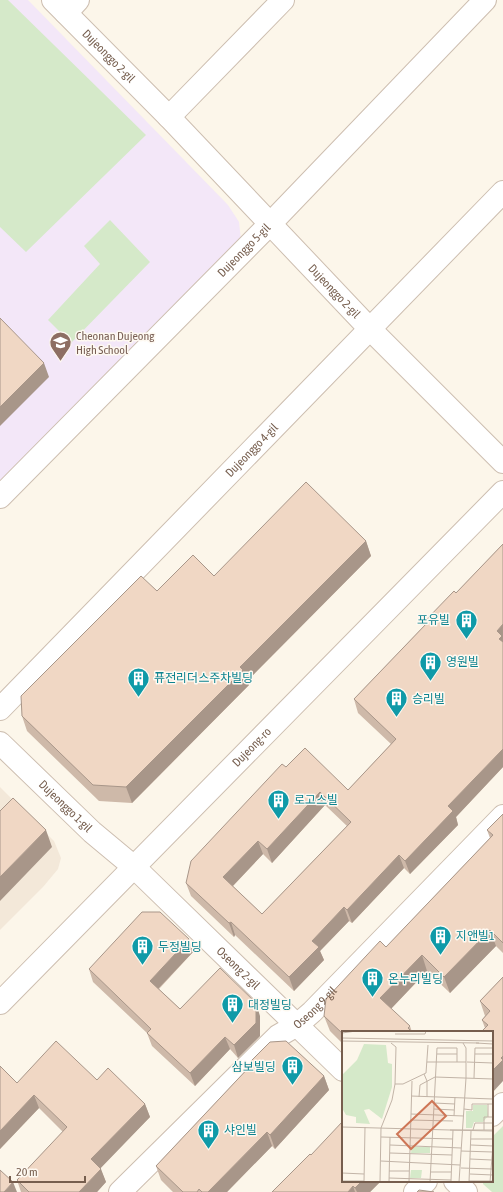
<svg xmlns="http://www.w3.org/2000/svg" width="503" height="1192" font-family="'Asap Condensed','Noto Sans KR',sans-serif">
<rect width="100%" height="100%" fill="#fcf6ea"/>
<path fill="#f3e8d9" d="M0 787 54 841 61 858 58 869 43 887 0 930Z"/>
<path fill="#f3e7f8" d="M0 0H28L228 205 239 222 241 240 0 485Z"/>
<path fill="#d5e9c9" d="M0 0H8L146 135 26 252 0 227Z
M110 220 150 262 71 343 48 320 100 264 84 246Z
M503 1126V1192H492L483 1184V1181H492V1137Z"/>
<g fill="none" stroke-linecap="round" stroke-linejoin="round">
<defs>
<g id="minor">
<path id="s1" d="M53 0 169 117 369 328 503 462"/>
<path d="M66 13 78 0"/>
<path d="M169 117 283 0"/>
<path id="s2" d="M0 497 270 224 485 0"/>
<path id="s3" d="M0 709 503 192"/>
<path id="s4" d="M0 743 92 832 134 867 343 1070"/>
<path d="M492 1115 503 1104"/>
<path d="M455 1181 466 1192"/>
<path id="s5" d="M120 1192 278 1036 297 1025 312 1012 503 816"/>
<path d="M415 1192 426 1181"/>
</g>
<g id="tertiary">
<path id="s6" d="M0 1003 503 492"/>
</g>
</defs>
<use href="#minor" stroke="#cdbeb0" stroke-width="24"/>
<use href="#tertiary" stroke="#cdbeb0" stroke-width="24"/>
<use href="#minor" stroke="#fff" stroke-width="22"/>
<use href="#tertiary" stroke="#fff" stroke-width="22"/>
</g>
<path fill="#ceb9a9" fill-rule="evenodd" d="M366 541 371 556 247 681 249 685 132 803 99 801 27 731 22 716 157 591 214 576Z
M503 544V767L456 817 458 825 410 874 404 868 352 923 349 921 320 951 324 960 294 991 235 935 234 937 191 896 186 883 286 767 348 790 391 744 358 713 354 699 426 624 425 621 456 593ZM325 805 347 826 262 914 233 886 263 854 272 863Z
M503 814V953L496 946 450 993 427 971 391 1009 410 1026 412 1032H343V1044L330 1031 324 1016 386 947 490 838 487 830Z
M189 939 193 952 159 989 180 1009 260 1016V1036L238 1058 230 1049 195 1086 152 1046 147 1033 93 982 89 969Z
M503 977 492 1093 485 1028 482 1020 485 1016 480 1001Z
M251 1061 324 1076 329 1090 275 1149 272 1146 227 1192H173L161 1180 156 1166 252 1064Z
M0 1066 17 1083 97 1080 145 1104 150 1117 100 1168 106 1182 97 1192H21L17 1180 63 1132 39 1108 0 1149Z
M343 1181H381L370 1192H272Z"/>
<path fill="#a89689" d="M44 363 49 377 0 426V407Z
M366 541 371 556 247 681 249 685 132 803 126 787 240 667Z
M503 624V650L497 631Z
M503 749V767L456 817 458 825 410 874 405 861 448 806Z
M320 792 325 805 272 863 267 849Z
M46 830 52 847 0 901V877Z
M258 841 263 854 228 891 223 877Z
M399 855 404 868 352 923 347 910Z
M344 907 349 921 320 951 324 960 294 991 289 977 312 941Z
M231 922 235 935 234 937 229 923Z
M490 930 496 946 450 993 444 977Z
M189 939 193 952 154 993 150 981Z
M422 955 427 971 386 1014 380 998Z
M256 1003 260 1016V1036L238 1058 234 1045Z
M225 1037 230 1049 195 1086 190 1073Z
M503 1056V1081L492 1093V1071Z
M324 1076 329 1090 275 1149 270 1135Z
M34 1095 39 1108 0 1149V1131Z
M145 1104 150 1117 96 1173 91 1159Z
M267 1132 272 1146 227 1192H208Z
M101 1169 106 1182 97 1192H79Z
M362 1181H381L370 1192H357L355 1188Z
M13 1182 17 1192H4Z
M353 1186 355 1192H348Z"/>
<path fill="#f0d7c4" stroke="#a89689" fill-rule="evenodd" d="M0 318 44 363 0 407Z
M306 482 366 541 240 667 243 670 126 787 93 785 22 716 21 696 141 576 157 591 193 555 214 576Z
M503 544V624L497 631 502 636 499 639 503 642V749L448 806 453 811 405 861 399 855 347 910 344 907 312 941 319 947 289 977 231 922 229 923 186 883 191 861 282 764 286 767 305 748 348 790 396 739 354 699 427 623 425 621 454 591 456 593ZM320 792 351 822 262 914 223 877 258 841 267 849Z
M13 798 46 830 0 877V811Z
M503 814V943L490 930 444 977 422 955 380 998 410 1026 408 1028 412 1032H343V1034L324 1016 326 999 380 941 386 947 493 835 487 830Z
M142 912H160L189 939 150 981 180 1009 220 968 256 1003V1023L234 1045 225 1037 190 1073 147 1033 151 1029 89 969Z
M503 977V1056L501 1058 503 1060 492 1071V1032H481L488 1025 482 1020 490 1011 480 1001Z
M56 1041 97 1080 108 1068 145 1104 91 1159 101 1169 79 1192H29L17 1180 67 1127 34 1095 0 1131V1066L17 1083Z
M286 1041 324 1076 270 1135 267 1132 208 1192H202L199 1189 197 1192H183L156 1166 253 1063 251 1061 270 1042Z
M343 1121V1181H362L355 1188 353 1186 348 1192H272L310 1154 311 1155Z
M0 1170 13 1182 4 1192H0Z
M419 1190 434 1192H417Z"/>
<defs>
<symbol id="school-pin" viewBox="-11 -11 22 30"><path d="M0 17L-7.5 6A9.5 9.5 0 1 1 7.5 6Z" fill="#8d6e63" stroke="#fef9f1"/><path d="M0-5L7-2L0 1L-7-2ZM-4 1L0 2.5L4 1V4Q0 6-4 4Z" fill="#fff"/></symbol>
<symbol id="building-pin" viewBox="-11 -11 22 30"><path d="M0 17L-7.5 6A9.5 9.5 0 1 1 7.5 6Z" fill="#0f9aa8" stroke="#fef9f1"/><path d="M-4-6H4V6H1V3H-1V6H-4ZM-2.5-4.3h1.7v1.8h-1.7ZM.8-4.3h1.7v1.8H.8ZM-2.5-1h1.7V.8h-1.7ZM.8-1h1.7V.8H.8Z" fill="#fff"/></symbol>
</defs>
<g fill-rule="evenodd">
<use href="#school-pin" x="48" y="330" width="25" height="34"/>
<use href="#building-pin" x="454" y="608" width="25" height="34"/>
<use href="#building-pin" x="418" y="650" width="25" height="34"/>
<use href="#building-pin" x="126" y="666" width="25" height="34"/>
<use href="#building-pin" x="384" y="686" width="25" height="34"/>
<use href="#building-pin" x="266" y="788" width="25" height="34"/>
<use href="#building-pin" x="428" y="924" width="25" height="34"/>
<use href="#building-pin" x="130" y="934" width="25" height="34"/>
<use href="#building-pin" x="360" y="966" width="25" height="34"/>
<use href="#building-pin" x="220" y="992" width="25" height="34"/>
<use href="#building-pin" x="280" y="1054" width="25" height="34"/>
<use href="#building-pin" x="196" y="1118" width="25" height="34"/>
</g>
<g text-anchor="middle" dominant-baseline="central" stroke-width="3" stroke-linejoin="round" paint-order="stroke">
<g font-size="12" fill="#765e4e" stroke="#fef9f1">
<text stroke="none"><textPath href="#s1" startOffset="79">Dujeonggo 2-gil</textPath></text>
<text stroke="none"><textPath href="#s2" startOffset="347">Dujeonggo 5-gil</textPath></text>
<text stroke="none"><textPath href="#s1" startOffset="405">Dujeonggo 2-gil</textPath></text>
<text stroke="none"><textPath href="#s3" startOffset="361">Dujeonggo 4-gil</textPath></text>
<text stroke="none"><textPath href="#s6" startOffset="359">Dujeong-ro</textPath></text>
<text stroke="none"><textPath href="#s4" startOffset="91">Dujeonggo 1-gil</textPath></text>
<text stroke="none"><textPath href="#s4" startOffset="328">Oseong 2-gil</textPath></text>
<text stroke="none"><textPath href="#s5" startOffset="269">Oseong 9-gil</textPath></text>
</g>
<g font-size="12" fill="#785e54" stroke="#fef9f1" text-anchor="start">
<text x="76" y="336">Cheonan Dujeong<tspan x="76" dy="14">High School</tspan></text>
</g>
<g font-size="12" fill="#0d838f" stroke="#fef9f1" text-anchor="start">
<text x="450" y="620" text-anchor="end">포유빌</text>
<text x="446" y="662">영원빌</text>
<text x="154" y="678">퓨전리더스주차빌딩</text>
<text x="412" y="699">승리빌</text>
<text x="294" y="800">로고스빌</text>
<text x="456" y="936">지앤빌1</text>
<text x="158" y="947">두정빌딩</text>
<text x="388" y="979">온누리빌딩</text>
<text x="248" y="1005">대정빌딩</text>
<text x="276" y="1067" text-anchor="end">삼보빌딩</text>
<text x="224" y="1130">샤인빌</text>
</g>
</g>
<g transform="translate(342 1031)">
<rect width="151" height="151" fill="#fcf6ea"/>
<path d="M22 13 44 14 46 32 50 33V56L40 88 27 78 22 79 28 93 14 92V86L4 84 0 77V44L15 29ZM131 74H145L146 85 141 91H132L130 97H124V80H131ZM70 116H88V122H69ZM69 139H80L79 147H68Z" fill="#d5e9c9"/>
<path fill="none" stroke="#c2b4a7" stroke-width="1" d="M0 2 14 0M53 3H83L84 0M0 7 151 10M0 10 137 12M134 12 151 13M95 23H115M133 23H151M85 31H124M125 31 151 32M82 43 85 50V66M132 47 133 17H151M53 53H61L84 42 86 14M69 65 151 68M77 66 78 54 93 46 151 48M92 72 113 73M92 78 112 79M122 78 130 79V73H151M69 83 122 85M112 85 113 66M146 86V73M68 89 111 90M0 96 108 99M131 99 133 92H151M142 99V86H151M151 99H108L151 100M39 106 111 108M129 108H151M48 114 119 117M129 114 151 115M119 120 151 121M48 122 110 124M128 128 150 129M39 130 118 134M119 137 150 138M47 140H67M88 141H109M0 142 22 143M128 143 151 144M47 147 109 149M0 150H22M109 150 111 99M127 150H151M22 151 23 96M38 151 39 97 50 69 53 53 54 16 49 12M47 151 48 106M67 151 70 50M88 151 95 17H115V31M117 151 124 47V17L121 12M127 151 129 100M148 151 151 114"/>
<path fill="#ce7656" fill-opacity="0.15" stroke="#ce7656" stroke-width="2" d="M90 70 104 85 69 118 55 103Z"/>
<rect width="151" height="151" fill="none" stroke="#765e4e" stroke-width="2"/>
</g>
<path d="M10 1176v6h75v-6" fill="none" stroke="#765e4e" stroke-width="2"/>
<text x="16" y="1176" font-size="12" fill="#765e4e" stroke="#fef9f1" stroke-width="3" paint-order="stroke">20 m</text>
</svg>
